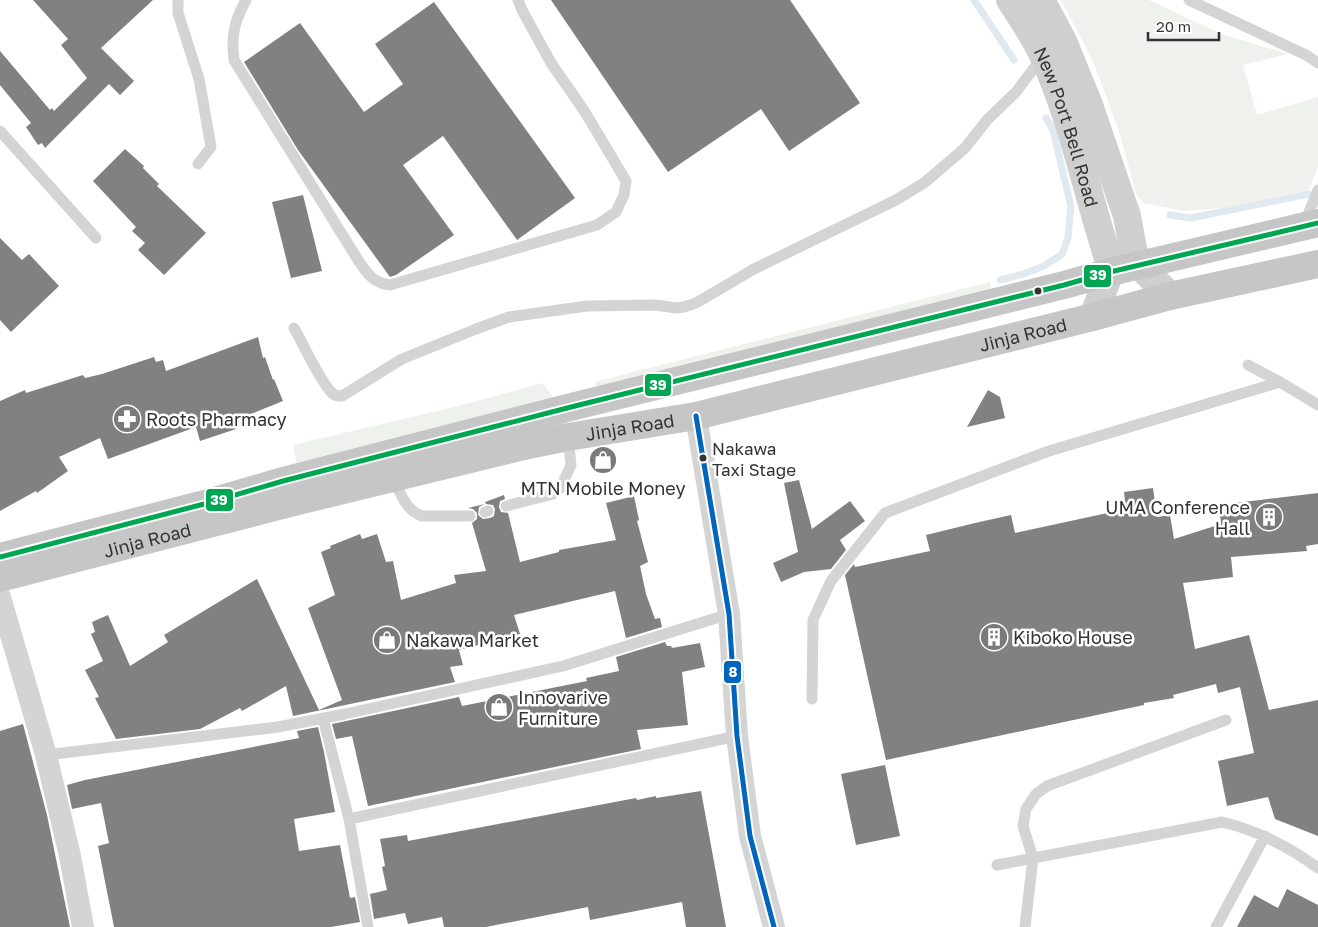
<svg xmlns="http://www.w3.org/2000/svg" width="1318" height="927" font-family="'Golos Text',sans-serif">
<rect width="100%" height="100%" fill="#fff"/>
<path fill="#eff2ec" d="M1061 0H1149L1219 33 1288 54 1243 65 1257 115 1318 97V166L1309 190 1222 208 1183 211 1144 203 1136 194 1120 134 1093 61Z
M990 282 991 292 600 391 594 382Z
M543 383 556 402 297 466 293 445 462 405Z"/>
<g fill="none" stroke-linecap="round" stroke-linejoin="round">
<path stroke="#e0e8f0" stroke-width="7" d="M974 0 1014 60
M1170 215 1191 218 1309 194
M1000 280 1023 274 1044 266 1062 254 1068 238 1071 207 1053 130 1046 118"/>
</g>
<path fill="#818181" d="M33 0H153L101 48 134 81 120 95 109 84 45 148 42 143 38 145 26 127 31 123 0 85V51L50 110 52 108 54 111 87 78 61 45 68 39Z
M551 0H790L860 103 789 151 761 109 668 172Z
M434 2 575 198 517 240 443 136 403 165 454 235 396 275 390 277 298 150 244 62 300 23 364 112 403 84 375 44Z
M125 149 144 166 143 168 159 184 157 186 206 233 164 275 138 250 145 243 132 231 136 227 93 181Z
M303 195 322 271 291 278 272 202Z
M0 238 22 260 29 254 59 286 11 332 0 320Z
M258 337 263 358 265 357 273 380 274 379 283 401 234 421 236 429 200 441 196 427 108 459 100 438 59 457 68 471 37 493 36 491 0 511V401L25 390 26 393 83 375 85 378 102 374 154 357 156 362 163 360 166 371Z
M988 390 1000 397 1005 418 967 427Z
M799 480 812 529 850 501 865 521 840 540 846 550 831 569 804 572 781 582 773 563 798 552 784 483Z
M1153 488 1157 517 1170 515 1174 539 1221 524 1219 505 1318 493V544L1306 546 1307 551 1231 557 1233 577 1183 583 1195 649 1249 635 1269 710 1318 700V836L1275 819 1268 797 1227 806 1218 761 1254 753 1240 687 1218 693 1216 684 1173 695 1174 698 1144 703V705L886 760 845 575 854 564 855 567 930 551 926 535 975 523 1011 515 1015 533 1126 509 1124 492Z
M504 495 505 499 500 501 499 507 501 512 508 513 520 562 559 552V550L616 540 606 503 634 496 639 520 637 521 648 562 640 566 646 594 655 619 660 618 662 627 626 638 615 591 514 615 520 634 459 650 463 665 450 667 455 682 293 716 286 686 242 711 240 708 200 729 116 739 95 698 99 697 85 670 103 661 91 634 95 632 92 622 108 615 130 666 168 642 164 635 257 579 319 710 342 700 308 608 335 595 321 552 331 548 330 546 360 534 362 539 377 534 386 562 393 561 401 600 456 583 454 575 486 571 472 523 477 519V513L473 509 468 508 485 504 479 507 478 515 483 519 490 518 494 516 495 509 493 505 486 504 485 502Z
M665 642 667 646H671L672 648 700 643 705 667 682 672 688 725 637 730 641 749 368 806 352 736 336 739 332 724 459 697 462 706 587 681 586 678 619 671 616 657Z
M23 724 47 815 70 927H0V731Z
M318 727 324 752 335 812 294 819 299 851 340 845 350 898 355 897 360 922 331 927H114L98 846 109 843 101 803 72 809 67 785 85 780 299 738 297 731Z
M885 765 900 836 856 845 841 774Z
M701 791 726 927H686L682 902 590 920 588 907 486 927H444L442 917 408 924 405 913 374 919 370 894 387 890 382 867 385 866 380 839 407 835 408 841 636 798 637 800 656 796V798Z
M1287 889 1318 905V927H1237L1254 895 1278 908Z"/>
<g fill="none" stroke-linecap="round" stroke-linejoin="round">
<path stroke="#d4d4d4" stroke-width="11" d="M178 0V13L199 79 211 147 198 164
M246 0C234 22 231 36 234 60L358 260C367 273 373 283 390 285L597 225 616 212 624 195 626 181 585 112 551 63 522 10 518 0
M1189 0 1306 55 1318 63
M0 131 96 238
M1304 224 1318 190
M294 328C304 345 319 380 332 393 335 396 338 396 342 396L402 359 476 329 509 317 587 306 656 305 676 308 684 307 696 303 754 269 896 200 924 183 965 148 987 120 1016 92 1043 56
M1248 365 1280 382
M393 478C400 492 406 511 422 516H470
M506 506 553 494 561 487 571 465 568 437
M485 512 488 511
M812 699 813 620 831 581 885 513 1049 451 1280 382 1318 405
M323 718 349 819 737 736
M46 755 278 727 345 714 563 666 729 614
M349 819 368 927
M997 865 1222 822C1256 830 1289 847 1318 868
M1025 927 1033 858 1023 826 1026 809 1036 794 1047 786 1226 720
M1216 927 1265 836"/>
<path stroke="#d4d4d4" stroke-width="22" d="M696 416 729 614 737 736 750 836 774 927
M0 597 46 755 70 856 83 927"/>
<g stroke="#cfcfcf" stroke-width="28">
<path id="s1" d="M1010 0C1022 18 1034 36 1043 55 1072 119 1086 189 1107 255L1110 272 1093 317"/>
<path d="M1041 0 1063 41 1089 105 1127 216 1133 249 1139 265 1170 296"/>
</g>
<g stroke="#c6c6c6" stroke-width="28">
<path d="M0 557 208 503 283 481 575 406 1064 285 1110 272 1318 223"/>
<path id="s2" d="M0 578 294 502 524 446 568 437 696 416 1093 317 1170 296 1318 264"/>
</g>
<defs>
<path id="bus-1" d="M0 557 208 503 283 481 575 406 1064 285 1110 272 1318 223"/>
<path id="bus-2" d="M696 416 729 614 737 736 750 836 774 927"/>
</defs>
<use href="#bus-1" stroke="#fff" stroke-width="9"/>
<use href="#bus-2" stroke="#fff" stroke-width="9"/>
<use href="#bus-1" stroke="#00a651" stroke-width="5"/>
<use href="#bus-2" stroke="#0065bd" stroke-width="5"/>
</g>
<defs>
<symbol id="pharmacy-disc" viewBox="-11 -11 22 22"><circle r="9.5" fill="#7a7a7a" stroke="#fff"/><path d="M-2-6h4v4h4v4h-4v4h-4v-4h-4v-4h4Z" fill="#fff"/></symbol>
<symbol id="shop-disc" viewBox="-11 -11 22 22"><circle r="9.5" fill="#7a7a7a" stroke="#fff"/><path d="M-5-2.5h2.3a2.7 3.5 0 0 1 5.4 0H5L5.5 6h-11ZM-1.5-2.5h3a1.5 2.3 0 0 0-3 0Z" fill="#fff"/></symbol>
<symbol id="building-disc" viewBox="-11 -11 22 22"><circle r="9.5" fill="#7a7a7a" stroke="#fff"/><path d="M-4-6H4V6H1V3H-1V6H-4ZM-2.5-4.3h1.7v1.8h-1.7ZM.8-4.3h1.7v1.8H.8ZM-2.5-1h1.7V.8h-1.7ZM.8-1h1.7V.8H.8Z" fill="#fff"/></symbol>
</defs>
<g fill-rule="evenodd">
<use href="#pharmacy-disc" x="111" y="403" width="32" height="32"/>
<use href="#shop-disc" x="587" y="444" width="32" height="32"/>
<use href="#building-disc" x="1253" y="501" width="32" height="32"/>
<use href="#building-disc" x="978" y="621" width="32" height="32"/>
<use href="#shop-disc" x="371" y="624" width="32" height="32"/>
<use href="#shop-disc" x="483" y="691" width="32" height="32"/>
</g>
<g fill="#333" stroke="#fff" stroke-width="2">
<circle cx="1038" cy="291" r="4.5"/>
<circle cx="703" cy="458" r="4.5"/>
</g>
<g text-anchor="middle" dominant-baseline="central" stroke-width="5" stroke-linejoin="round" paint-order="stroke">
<g font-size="17" fill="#333" stroke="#fff" text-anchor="start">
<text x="712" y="448">Nakawa<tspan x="712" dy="21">Taxi Stage</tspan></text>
</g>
<g font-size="18" fill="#333" stroke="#fff">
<text stroke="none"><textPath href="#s1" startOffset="140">New Port Bell Road</textPath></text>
<text stroke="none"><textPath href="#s2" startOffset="1052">Jinja Road</textPath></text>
<text stroke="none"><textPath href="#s2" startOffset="648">Jinja Road</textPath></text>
<text stroke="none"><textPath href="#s2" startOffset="152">Jinja Road</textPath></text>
</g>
<g font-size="18" fill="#333" stroke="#fff" text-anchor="start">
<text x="146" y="419">Roots Pharmacy</text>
<text x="603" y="488" text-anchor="middle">MTN Mobile Money</text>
<text x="1250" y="507" text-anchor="end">UMA Conference<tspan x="1250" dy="21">Hall</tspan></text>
<text x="1013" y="637">Kiboko House</text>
<text x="406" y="640">Nakawa Market</text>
<text x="518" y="697">Innovarive<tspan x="518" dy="21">Furniture</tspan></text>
</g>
</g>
<g stroke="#fff" stroke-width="2">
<rect x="1083" y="264" width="29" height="24" rx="5" fill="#00a651"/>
<rect x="644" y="373" width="28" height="24" rx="5" fill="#00a651"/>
<rect x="205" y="488" width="29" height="24" rx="5" fill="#00a651"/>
<rect x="723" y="660" width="19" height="24" rx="5" fill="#0065bd"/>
</g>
<g font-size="14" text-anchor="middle" font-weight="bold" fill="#fff">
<text x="1098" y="280">39</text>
<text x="658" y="390">39</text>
<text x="219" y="505">39</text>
<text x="733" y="677">8</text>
</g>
<path d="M1148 32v8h71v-8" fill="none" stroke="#333333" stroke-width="2.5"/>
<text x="1156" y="32" font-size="15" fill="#333333" stroke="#ffffff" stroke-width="4" paint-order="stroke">20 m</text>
</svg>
